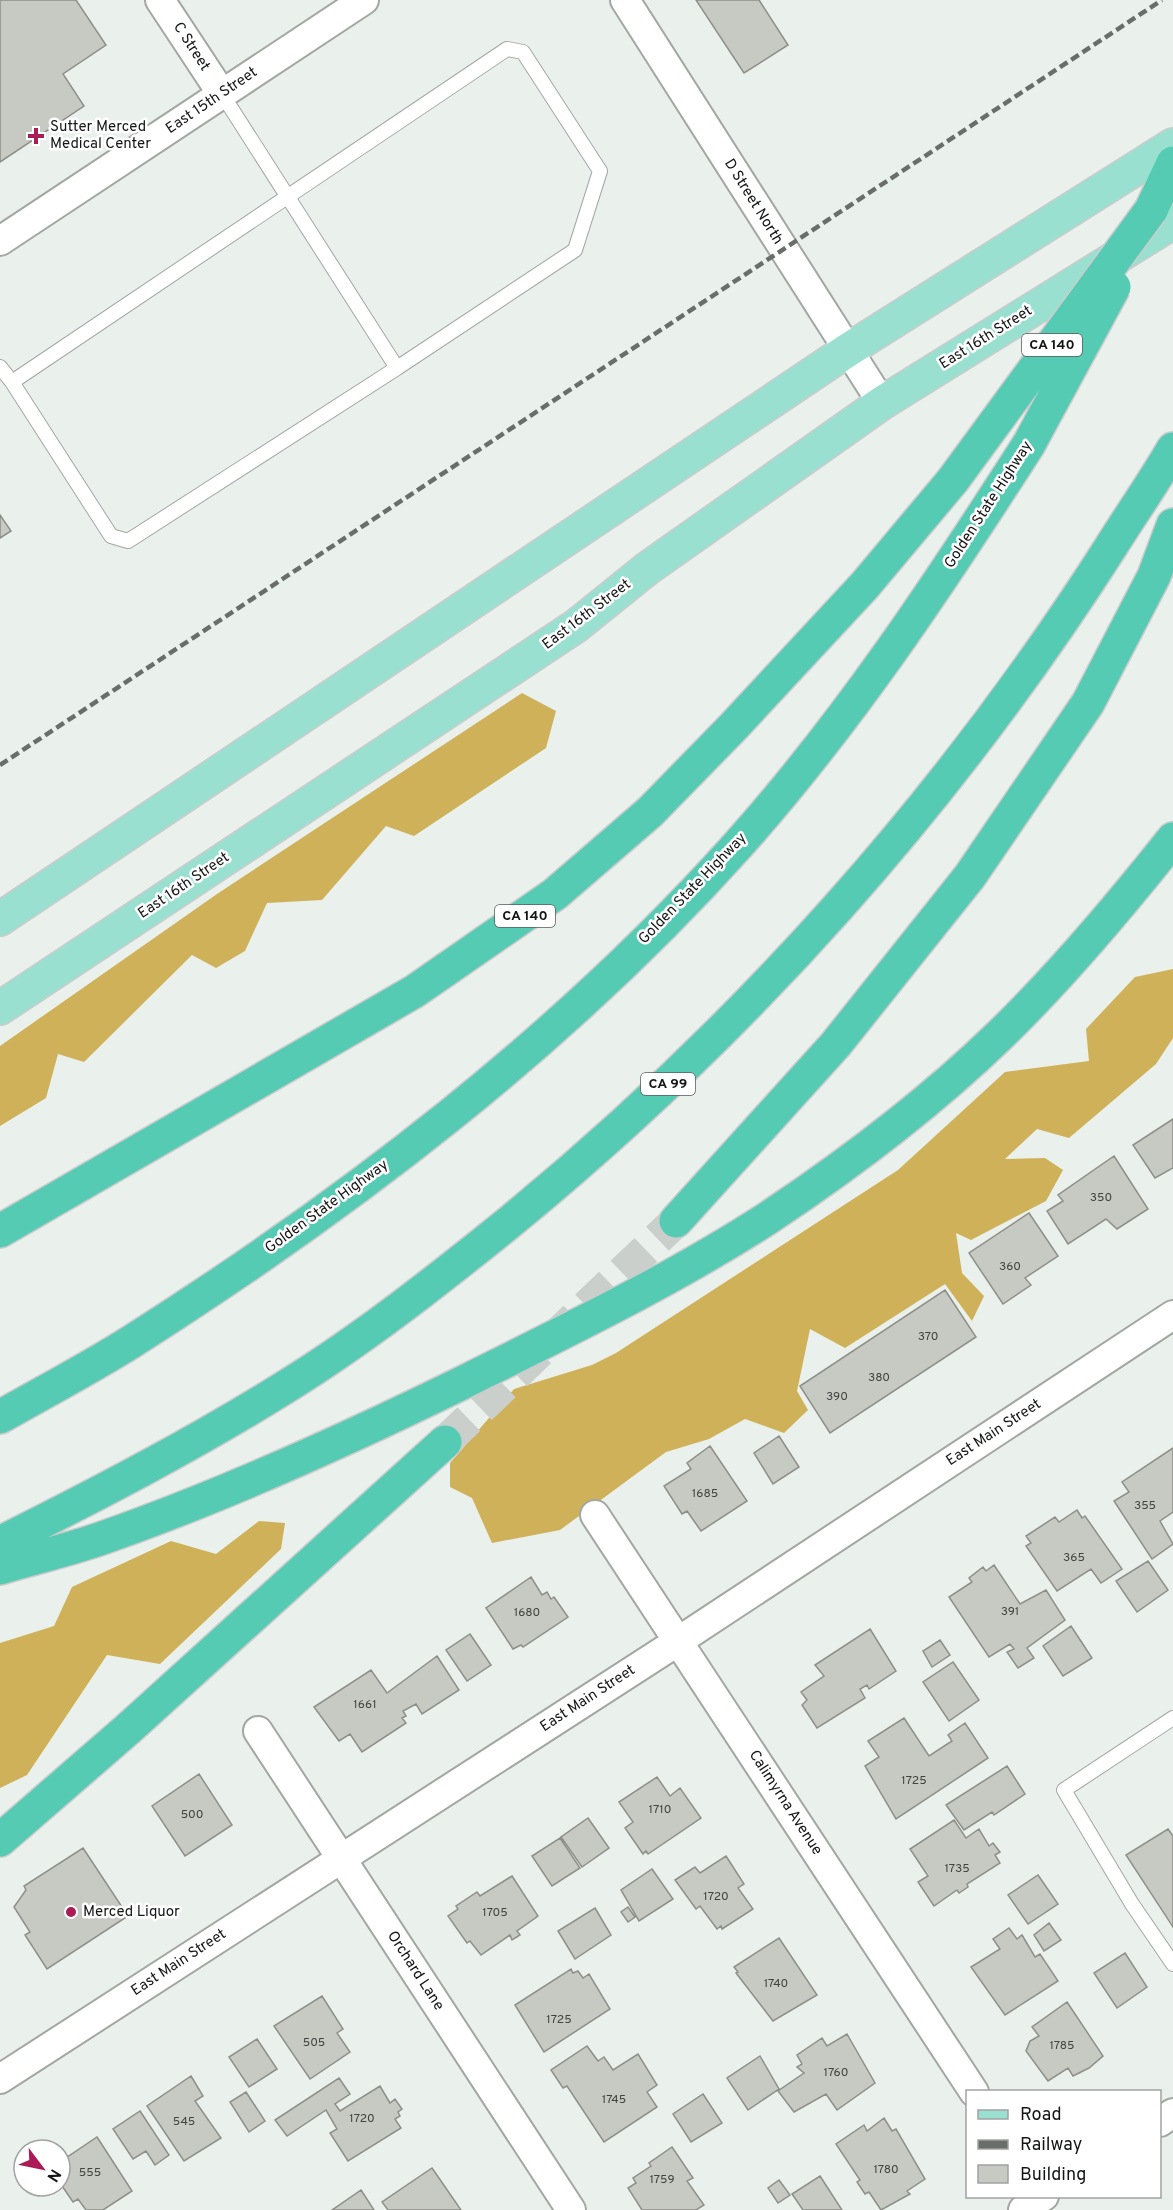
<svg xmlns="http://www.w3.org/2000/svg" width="1173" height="2210" font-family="Overpass,sans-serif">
<rect width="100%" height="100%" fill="#eaf0eb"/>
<path fill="#cfb159" d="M522 693 556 711 546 748 414 836 386 826 322 900 267 903 245 951 216 968 192 955 84 1062 58 1054 46 1098 0 1126V1046L217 894Z
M1173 969V1038L1156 1064 1069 1138 1037 1129 1005 1159 1045 1158 1063 1170 1046 1201 971 1240 956 1233 962 1273 984 1296 972 1321 945 1284 845 1348 810 1329 797 1391 808 1410 784 1433 745 1419 709 1439 666 1452 560 1530 492 1543 472 1498 450 1487V1463L514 1389 592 1365 616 1353 898 1170 1005 1072 1089 1061 1086 1029 1135 977Z
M259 1521 285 1523 281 1549 160 1664 107 1655 27 1775 0 1788V1643L54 1626 72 1587 171 1541 216 1554Z"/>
<path fill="#c7c9c3" stroke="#8e8f89" stroke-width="1.5" d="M0 0H76L106 45 63 74 84 106 0 162Z
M696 0H759L788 45 744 73Z
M0 515 11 531 0 538Z
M1173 1119V1168L1155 1178 1133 1145Z
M1114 1156 1148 1209 1117 1229 1106 1219 1068 1244 1047 1211 1063 1201 1058 1195Z
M1029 1213 1058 1256 1025 1278 1031 1285 1003 1304 969 1253Z
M945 1290 976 1337 830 1433 800 1386Z
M779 1436 799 1467 773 1484 754 1453Z
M710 1446 747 1501 701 1531 687 1511 682 1514 664 1486 691 1469 687 1463Z
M1173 1448V1512L1160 1521 1173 1544 1152 1559 1114 1501 1129 1492 1122 1482Z
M1077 1510 1082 1518 1085 1516 1122 1569 1101 1583 1091 1569 1057 1591 1026 1546 1031 1543 1026 1536 1055 1517 1059 1522Z
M1148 1561 1168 1590 1137 1612 1116 1581Z
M994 1565 1020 1604 1046 1590 1065 1620 1027 1648 1034 1658 1018 1668 1007 1652 1014 1649 1010 1644 989 1657 949 1597 972 1582 969 1578 983 1567 986 1571Z
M531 1577 542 1595 547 1592 551 1599 554 1597 568 1617 523 1647 521 1645 513 1649 486 1608Z
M1071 1626 1092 1658 1063 1676 1043 1646Z
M870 1629 896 1671 869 1689 867 1685 860 1689 865 1698 817 1728 802 1705 807 1700 801 1692 824 1676 815 1665Z
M470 1634 491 1665 467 1681 446 1650Z
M940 1640 950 1655 932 1667 923 1651Z
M437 1656 459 1690 422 1714 416 1704 403 1711 406 1716 402 1718 406 1723 362 1752 350 1734 339 1741 314 1707 371 1670 387 1693Z
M953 1662 979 1700 949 1721 923 1682Z
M904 1718 929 1756 952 1741 948 1735 965 1723 988 1758 896 1819 865 1766 879 1757 868 1741Z
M1007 1766 1025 1794 994 1815 992 1812 964 1830 946 1805Z
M199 1774 232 1825 185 1856 152 1806Z
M657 1777 670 1796 680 1788 701 1818 648 1854 646 1851 643 1854 625 1828 633 1822 619 1802Z
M588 1818 609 1848 582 1867 561 1837Z
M954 1820 966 1838 979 1829 989 1846 993 1843 1000 1852 995 1855 1000 1863 967 1884 968 1887 959 1893 957 1890 934 1906 918 1882 928 1876 910 1849Z
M1168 1829 1173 1836V1927L1126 1855Z
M560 1838 580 1868 552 1886 532 1856Z
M83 1848 128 1916 47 1969 25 1935 30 1932 14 1907 26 1890 24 1886Z
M726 1856 744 1884 738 1888 753 1909 722 1929 721 1926 717 1929 700 1906 696 1909 675 1880 695 1867 700 1873Z
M652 1869 673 1899 639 1921 621 1890Z
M1038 1875 1058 1904 1028 1924 1008 1895Z
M512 1876 538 1916 517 1931 520 1935 512 1940 510 1935 481 1955 470 1941 467 1943 448 1916 458 1909 456 1906 477 1892 480 1896Z
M628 1907 635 1917 628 1922 621 1912Z
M595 1908 611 1935 575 1959 558 1931Z
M1049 1923 1061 1940 1044 1951 1034 1935Z
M1009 1928 1017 1939 1022 1935 1035 1957 1040 1954 1058 1981 1005 2015 971 1967 1000 1949 993 1939Z
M779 1938 817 1995 773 2021 736 1973 738 1972 734 1967Z
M1125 1953 1147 1987 1117 2008 1094 1973Z
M571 1969 573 1973 578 1971 583 1978 589 1974 610 2009 544 2052 515 2005Z
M322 1996 343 2029 337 2033 350 2052 310 2079 274 2026Z
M1067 2002 1103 2056 1089 2068 1073 2076 1068 2068 1048 2081 1026 2051 1030 2041 1039 2036 1032 2027Z
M847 2034 875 2083 837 2110 826 2094 794 2112 778 2091 804 2073 797 2067 802 2064 797 2055 822 2038 827 2046Z
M257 2039 277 2069 249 2087 229 2057Z
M587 2046 598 2061 604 2057 613 2070 638 2054 657 2085 647 2092 657 2107 604 2142 567 2086 563 2088 551 2070Z
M760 2056 779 2089 748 2110 727 2078Z
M191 2076 203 2096 195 2101 221 2138 184 2161 147 2106Z
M339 2078 350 2094 335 2104 340 2111 380 2086 390 2103 395 2099 402 2109 398 2112 400 2116 395 2119 401 2128 348 2161 330 2133 337 2129 326 2110 287 2136 275 2120Z
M246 2092 265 2121 249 2132 230 2102Z
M703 2094 722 2123 691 2142 673 2114Z
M140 2111 169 2155 155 2165 146 2151 133 2159 113 2129Z
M884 2118 892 2131 896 2129 925 2179 907 2191 910 2194 881 2210 869 2192 865 2194 857 2182 860 2180 836 2144 864 2125 867 2131Z
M97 2137 132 2191 103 2210H86L78 2199 73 2202 60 2183V2162Z
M672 2147 693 2178 687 2181 704 2205 696 2210H642L628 2188 636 2183 633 2178 651 2166 649 2163Z
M432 2168 461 2210H388L382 2202Z
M820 2176 842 2210H803L792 2194Z
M779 2180 790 2195 778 2203 768 2188Z
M361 2190 374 2210H332Z"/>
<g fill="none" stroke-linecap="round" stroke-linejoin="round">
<path stroke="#cacfcb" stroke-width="33" stroke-dasharray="33 16" stroke-linecap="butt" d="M445 1442 676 1221"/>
<defs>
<path id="lane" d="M222 94C280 186 339 277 397 368L575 250 600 171 523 52 507 49 12 382 111 536 128 541 397 368
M0 367 12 382
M1173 1718 1064 1790 1132 1904 1173 1964"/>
<path id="street" d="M160 0 222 94
M625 0 882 403
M0 241 364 0
M595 1515 974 2092
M258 1731 571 2210
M0 2079 677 1642 1173 1315
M1160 2122 1173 2113
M1023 2210 1044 2196"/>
<path id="primary" d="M0 919 848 350 1173 145
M0 1008 576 626 648 568 882 403 1173 222"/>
<path id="highway" d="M1151 210 1173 163
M676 1221 836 1044 970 876 1088 703 1154 576 1173 525
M0 1231 415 991 555 894 650 812 734 726 865 585 953 480
M0 1417C44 1392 88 1369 131 1342 351 1202 563 1040 737 846 848 722 940 583 1029 444
M0 1543C98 1494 194 1444 287 1386 366 1337 439 1279 511 1221 745 1029 949 801 1112 545 1132 513 1154 482 1173 449
M0 1568C36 1557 73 1549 108 1536 230 1493 348 1439 464 1382 566 1331 672 1280 768 1218 849 1164 930 1103 1000 1035 1063 974 1119 907 1173 839
M0 1840 128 1729 445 1442"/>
</defs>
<use href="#lane" stroke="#a2a7a2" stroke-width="16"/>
<use href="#street" stroke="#a2a7a2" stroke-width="32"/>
<use href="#primary" stroke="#cbcccc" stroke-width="36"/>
<use href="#highway" stroke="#cbcccc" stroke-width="36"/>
<use href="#lane" stroke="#fff" stroke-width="14"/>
<use href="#street" stroke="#fff" stroke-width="28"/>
<use href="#primary" stroke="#9ae0d1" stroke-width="33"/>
<use href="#highway" stroke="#56cbb3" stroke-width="33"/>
<path stroke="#6a6e6b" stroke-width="4.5" stroke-dasharray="9 4.5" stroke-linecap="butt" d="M0 765 1162 0"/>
<defs>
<path id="highway-bridge" d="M1029 444 1114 287
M953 480 1151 210"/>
</defs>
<use href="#highway-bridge" stroke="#cbcccc" stroke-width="36" stroke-linecap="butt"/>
<use href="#highway-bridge" stroke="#56cbb3" stroke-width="33"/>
</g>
<g fill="#ab1c56" stroke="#fff" stroke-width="2">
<path d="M33 127h6v6h6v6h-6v6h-6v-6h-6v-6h6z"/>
<circle cx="71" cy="1912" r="6"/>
</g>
<g text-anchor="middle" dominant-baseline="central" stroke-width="5" stroke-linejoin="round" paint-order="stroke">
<g font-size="12" fill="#414340">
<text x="1101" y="1198">350</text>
<text x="1010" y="1267">360</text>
<text x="928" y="1337">370</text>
<text x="879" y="1378">380</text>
<text x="837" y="1397">390</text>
<text x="705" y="1494">1685</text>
<text x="1145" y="1506">355</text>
<text x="1074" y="1558">365</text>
<text x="1010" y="1612">391</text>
<text x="527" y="1613">1680</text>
<text x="365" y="1705">1661</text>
<text x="914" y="1781">1725</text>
<text x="660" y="1810">1710</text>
<text x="192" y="1815">500</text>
<text x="957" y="1869">1735</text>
<text x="716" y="1897">1720</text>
<text x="495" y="1913">1705</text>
<text x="776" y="1984">1740</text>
<text x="559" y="2020">1725</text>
<text x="314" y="2043">505</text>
<text x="1062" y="2046">1785</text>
<text x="836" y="2073">1760</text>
<text x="614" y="2100">1745</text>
<text x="362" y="2119">1720</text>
<text x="184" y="2122">545</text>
<text x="886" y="2170">1780</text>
<text x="90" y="2173">555</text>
<text x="662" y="2180">1759</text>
</g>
<g fill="#fff" stroke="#5a5c5b" stroke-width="1.5">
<rect x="1022" y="334" width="60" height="22" rx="4.5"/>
<rect x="495" y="905" width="60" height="22" rx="4.5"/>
<rect x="641" y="1073" width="54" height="22" rx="4.5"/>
</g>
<g font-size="14" font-weight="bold" fill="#141615">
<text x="1052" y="345">CA 140</text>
<text x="525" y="916">CA 140</text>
<text x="668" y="1084">CA 99</text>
</g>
<g font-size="15" fill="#141615" stroke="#fff">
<text transform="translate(191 47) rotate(57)">C Street</text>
<text transform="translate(212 101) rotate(-34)">East 15th Street</text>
<text transform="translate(753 202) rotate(58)">D Street North</text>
<text transform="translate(986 338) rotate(-32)">East 16th Street</text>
<text transform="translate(989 505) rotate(-57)">Golden State Highway</text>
<text transform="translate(587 615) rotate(-37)">East 16th Street</text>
<text transform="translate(184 886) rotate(-34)">East 16th Street</text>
<text transform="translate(693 889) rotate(-46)">Golden State Highway</text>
<text transform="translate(327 1207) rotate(-36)">Golden State Highway</text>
<text transform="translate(994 1433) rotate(-33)">East Main Street</text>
<text transform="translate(588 1699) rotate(-33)">East Main Street</text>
<text transform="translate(785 1803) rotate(57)">Calimyrna Avenue</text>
<text transform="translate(179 1963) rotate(-33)">East Main Street</text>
<text transform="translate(415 1971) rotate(57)">Orchard Lane</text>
</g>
<g font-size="15" fill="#141615" stroke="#fff" text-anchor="start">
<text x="50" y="127">Sutter Merced<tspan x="50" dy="17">Medical Center</tspan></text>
<text x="83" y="1912">Merced Liquor</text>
</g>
</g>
<rect x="966" y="2090" width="195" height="108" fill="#ffffff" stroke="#a1a2a1" stroke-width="1.5"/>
<rect x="978" y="2110" width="30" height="9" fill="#9ae0d1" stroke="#a1a2a1" stroke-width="1.5"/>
<text x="1020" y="2120" font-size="18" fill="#141615">Road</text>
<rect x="978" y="2140" width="30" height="9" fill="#6a6e6b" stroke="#a1a2a1" stroke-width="1.5"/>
<text x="1020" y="2150" font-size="18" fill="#141615">Railway</text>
<rect x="978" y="2165" width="30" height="18" fill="#c7c9c3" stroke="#a1a2a1" stroke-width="1.5"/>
<text x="1020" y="2180" font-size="18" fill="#141615">Building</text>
<g transform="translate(42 2168) rotate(122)"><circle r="28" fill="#ffffff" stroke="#a1a2a1" stroke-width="1.5"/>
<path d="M0-4.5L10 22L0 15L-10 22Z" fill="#ab1c56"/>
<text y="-9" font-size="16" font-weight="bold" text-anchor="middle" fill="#141615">N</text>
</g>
</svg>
